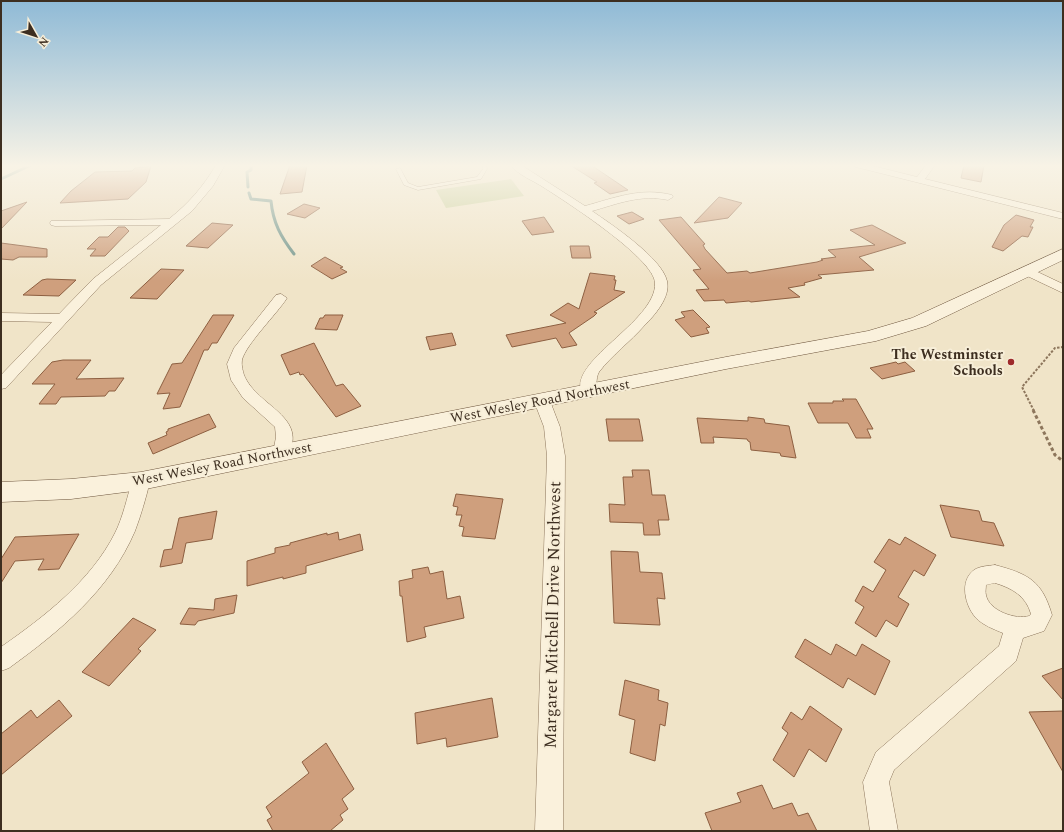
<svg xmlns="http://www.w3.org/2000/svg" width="1064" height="832" font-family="Spectral,serif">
<rect width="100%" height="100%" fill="#f0e4c8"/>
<path fill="#c9cf9b" d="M511 179 524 196 446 208 436 190Z"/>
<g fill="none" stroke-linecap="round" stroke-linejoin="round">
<path stroke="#6f938a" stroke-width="3" d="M1 179 31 165
M248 187 247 172 251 170V165
M249 193 251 199 271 201C273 223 281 237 294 254"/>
</g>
<path fill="#cf9f7d" stroke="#8d5f41" d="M290 165H307L302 192 280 194Z
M570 165H591L628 190 610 194 594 183 597 182Z
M964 165H984L981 182 961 178Z
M151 166 146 182 128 199 60 203 71 191 95 172 132 171 135 168Z
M719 197 742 203 728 218 694 223Z
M27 202 1 229V211Z
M304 204 320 208 305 218 287 214Z
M632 212 644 219 629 224 617 216Z
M1016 215 1034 220 1030 227H1033L1028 237 1022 236 1003 251 992 247 1004 225Z
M544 217 554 232 532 235 522 221Z
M681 217 705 244 703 245 705 249 727 273 747 271 750 273 817 262 823 260 821 259 836 257 828 250 875 245 850 230 872 225 906 243 859 257 874 270 818 275 822 278 804 283 805 285 788 288 800 297 751 302 749 301 726 303 724 300 704 301 696 290 709 289 693 270 701 269 659 220Z
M212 223 233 225 208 248 186 246Z
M118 227H125L129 231 105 256H90L96 249H87L99 237H108Z
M1 243 47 249V257H19L13 260 1 259Z
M570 246H589L591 258H572Z
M325 257 343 267 340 268 347 272 332 279 311 266Z
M161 269 184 270 157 299 130 298Z
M590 273 615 276 614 280H616L614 290 625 292 594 312 597 313 594 316 569 333 577 345 562 348 556 338 512 347 506 335 566 323 550 315 568 303 579 309Z
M42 280 47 279 76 280 59 296 23 295Z
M693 310 710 327 706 328 709 333 691 337 675 320 685 317 681 312Z
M213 315H234L217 343H212L208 350H204L180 407 163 409 170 393 157 394 172 364 182 363Z
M325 315H343L337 330 315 329 320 318H323Z
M452 333 456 345 430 350 426 337Z
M314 343 336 386 343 384 361 406 336 417 303 374 300 375 299 372 290 375 281 355Z
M63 360H91L76 379 124 378 115 391H109L105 396 61 397 56 404H39L55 384H32L52 362Z
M896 362 898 364 905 362 915 371 882 379 870 368Z
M842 399H856L873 429H867L871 438H856L848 423H818L808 403H833V401H844Z
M209 414 216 427 153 454 148 443 167 435 166 432 168 431V429Z
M748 417 764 419 765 423 789 426 796 458 781 456 780 453 751 450 750 442 748 441 747 439 713 437 714 443H701L697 418 748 421Z
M606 419H639L643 441H609Z
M632 470H649L652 495H665L669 520H658L660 535H644L643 523 610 522 609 504 625 505 623 477H633Z
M456 494 503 499 495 539 462 536 464 527 459 526 462 515H456L458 507 453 506Z
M940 505 979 511 982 521 994 523 1004 546 951 537Z
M217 511 212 539 186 543 182 563 160 567 164 550 172 549 179 518Z
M338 532 339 540 360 534 363 550 306 566V573L283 579V577L247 586V561L275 553V548L290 545V543L327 533V535Z
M79 534 59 569 38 570 44 559 15 561 1 583V559L15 537Z
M905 537 936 555 924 576 914 570 898 597 909 604 897 627 886 620 876 637 855 623 864 607 855 601 863 586 873 592 886 570 874 562 889 539 900 545Z
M611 551 638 552 640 572 662 573 665 599 657 598 660 625 614 623Z
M428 567 430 574 443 571 447 599 460 596 464 618 424 627 426 637 407 642 402 596H400L399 581 413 578 412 570Z
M237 595 234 613 198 621 195 625 180 624 189 608 214 610 215 599Z
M133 618 156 630 138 649 141 651 109 686 82 672Z
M805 639 831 655 836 644 856 656 862 644 890 661 875 695 848 678 843 688 795 657Z
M1063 668V700L1042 676Z
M625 680 659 690 658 700 668 703 665 726 660 724 655 761 630 753 635 720 619 715Z
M492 698 498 737 447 747 446 738 417 744 415 713Z
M59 700 72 716 1 775V734L31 710 37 718Z
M810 706 842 729 826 762 809 749 794 777 773 760 788 733 782 728 791 712 802 720Z
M1063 711V772L1029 712Z
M326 743 354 789 342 799 348 809 340 815 343 820 330 831H273L267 820 272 817 266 807 309 773 302 762Z
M762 785 773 809 792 803 798 816 808 813 817 831H712L705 813 741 802 737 793Z"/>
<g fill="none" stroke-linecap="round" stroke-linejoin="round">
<defs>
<path id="lane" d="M482 165H486L487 169 481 179 418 190 404 185 396 169 400 168 408 183 418 187 477 177 483 169Z"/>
<path id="street" d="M216 165H225L213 186 192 211 101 285 6 388 1 389V375L52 322 1 321V313L59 314 93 279 161 225 55 226 51 225 50 223 51 221 169 219C189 203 203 187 216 165Z
M511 165H521L585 206C614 198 641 187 672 195L673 197 668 200C641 194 617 204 592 211 611 224 662 258 667 281 671 297 654 316 644 326 630 342 612 355 599 372 595 379 598 388 593 395L588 396 583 395C563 363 657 322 655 283 654 258 565 201 543 187 534 181 516 174 511 165Z
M854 165H869L917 177 926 165H935L925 179 1063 213V219L856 167Z
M1027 267 1063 284V293L1023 274 1021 271Z
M281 294 287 298C277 314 246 344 242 360 241 366 243 371 244 375 257 407 310 416 287 457L281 459 275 457 273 453 276 437 275 427 243 398 231 380 227 364 234 348 276 295Z
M542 396 548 397 550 401 560 427 565 456 563 831H535L547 456 544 427 534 401 536 397Z
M141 474 147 476 150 481C146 498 141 515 135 531 110 590 60 631 9 668L1 671V647C44 617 91 581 115 533 123 517 127 498 132 481L135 476Z
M995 565C1029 574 1042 581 1052 615L1044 631 1023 638 1016 661 894 770 889 782 898 831H870L863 782 876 752 999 646 1003 633C993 629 983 625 976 618 965 606 959 581 974 570 980 566 988 566 995 565ZM995 583C1012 588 1026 596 1031 614L1029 616C1016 620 989 611 986 595 985 592 986 588 986 585Z"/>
<path id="secondary" d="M1063 249V260L926 326 876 341 726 369 141 490 71 499 1 502V482L71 479 141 472 726 357 868 331 912 318Z"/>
</defs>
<use href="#lane" stroke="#8d765c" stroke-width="1"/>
<use href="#street" stroke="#8d765c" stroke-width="1"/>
<use href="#secondary" stroke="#6f573f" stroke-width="1"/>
<path stroke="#8d765c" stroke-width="2" stroke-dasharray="2.5 1.5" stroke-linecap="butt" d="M1034 411 1022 387 1055 348 1063 347"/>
<path stroke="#8d765c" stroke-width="3" stroke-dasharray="3.5 2.5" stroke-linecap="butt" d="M1033 410 1055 455 1063 461"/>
<use href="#lane" fill="#faf1dc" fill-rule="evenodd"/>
<use href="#street" fill="#faf1dc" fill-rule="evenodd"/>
<use href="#secondary" fill="#faf1dc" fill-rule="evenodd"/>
</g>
<linearGradient id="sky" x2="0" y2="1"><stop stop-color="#8fbad6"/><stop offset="0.59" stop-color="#f8f3e6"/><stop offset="1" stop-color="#f8f3e6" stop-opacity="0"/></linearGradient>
<rect width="1064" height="281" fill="url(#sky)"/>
<circle fill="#9e2a2b" stroke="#f7eed8" stroke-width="1.5" cx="1011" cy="362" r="4"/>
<g text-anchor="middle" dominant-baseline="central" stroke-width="4" stroke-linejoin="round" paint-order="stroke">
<g font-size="14" font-weight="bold" fill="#3d2e20" stroke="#f7eed8" text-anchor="end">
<text x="1003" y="354">The Westminster<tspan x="1003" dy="16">Schools</tspan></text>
</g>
<g font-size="14" fill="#3d2e20" stroke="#f7eed8">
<text transform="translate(540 401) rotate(-11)">West Wesley Road Northwest</text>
<text transform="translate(222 464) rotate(-11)">West Wesley Road Northwest</text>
</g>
<g font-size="17" fill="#3d2e20" stroke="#f7eed8">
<text transform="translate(553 615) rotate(-89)">Margaret Mitchell Drive Northwest</text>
</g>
</g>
<rect width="1064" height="832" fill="none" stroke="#3d2e20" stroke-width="4"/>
<g transform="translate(36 36) rotate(129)" stroke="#f7eed8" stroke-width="3" paint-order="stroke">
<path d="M0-3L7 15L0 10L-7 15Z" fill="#3d2e20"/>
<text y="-6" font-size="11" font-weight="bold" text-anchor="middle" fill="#3d2e20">N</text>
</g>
</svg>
